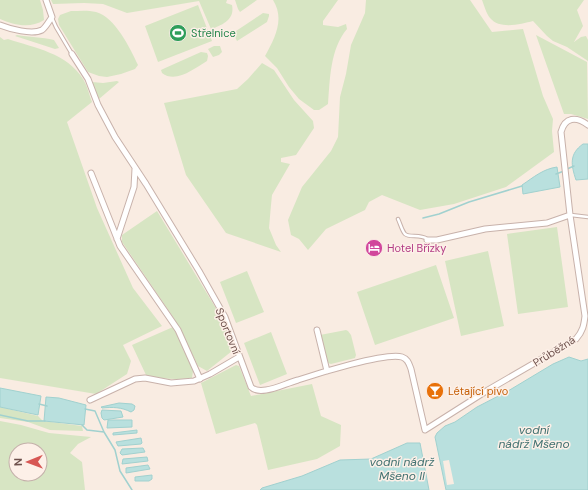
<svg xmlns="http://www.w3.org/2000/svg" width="588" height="490" font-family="'DM Sans',sans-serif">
<rect width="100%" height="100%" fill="#f9ece2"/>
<path fill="#d7e5c3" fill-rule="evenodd" d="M0 0H40L43 10 44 20C30 29 14 25 0 19Z
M51 0H227L226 3 232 5C235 19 223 25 211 29L199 1 127 13 103 4 84 3 53 4Z
M235 0H257L240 12 238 9Z
M273 0H338L323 21V25L338 27 346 24 347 29C330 49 330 79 328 104L319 110H314L299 99 289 87 277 68 265 56C275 38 285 19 273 0Z
M366 0H470L492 32 523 29 543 96 553 119 552 131 554 152 506 187 454 204 420 210 382 195 369 202 365 210 326 229 308 250 299 239 291 235 288 220 302 187 331 151 338 137 340 97 346 74 351 45 365 13Z
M482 0H584L577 10 583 26 574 42 581 37 586 36 588 40V61L567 47 553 41 547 36 533 21C521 24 500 30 490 18 486 13 484 5 482 0Z
M198 5 212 41 158 62 145 26Z
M71 11C79 11 88 10 96 12 115 17 130 48 138 65L135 69 121 74 107 77 99 76 88 72 59 25 58 19 60 15Z
M263 13 269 14V16L267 22 237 41 233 33Z
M17 35C29 37 42 37 54 40L59 48 55 49 15 36Z
M536 35 587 62 588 119 571 114H564Z
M0 37 4 40 8 39C35 48 67 53 83 79 87 85 89 94 92 102L67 122 97 208 133 288 162 326 123 345 131 361 127 374 96 394 0 378Z
M214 46H220L222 52 219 55 213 57 208 49Z
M201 52 207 53 208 56 207 61C195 68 176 84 162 73L161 70 163 69Z
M262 63 274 70 294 100 313 121 314 128 296 155 281 158V162L290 164 272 195 271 205 269 228 276 245 281 252 226 233 186 175 164 103 237 89 248 79Z
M117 81 119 82 99 99 92 82 103 83Z
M157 211 217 310 233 347 232 351 207 371 198 366 181 331 173 317 122 242V235Z
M557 227 568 307 518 314 507 234Z
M488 251 504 326 461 336 445 261Z
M436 265 454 318 375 345 357 292Z
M247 271 264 312 236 323 220 282Z
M173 327 182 344 184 352H186L193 371 192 378C176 380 162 379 146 375L132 345Z
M346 330 348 331 351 335 356 355 355 358 331 364 328 363 320 335Z
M271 332 287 374 260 385 244 343Z
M236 365 239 366 251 396 312 384 321 416 341 425 340 446 317 459 268 470 257 425 255 423 216 434 201 383Z
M0 407 38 416 43 421 82 426 83 431 50 430 28 422 0 418Z
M0 421 21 425 49 433 91 437 78 444 70 453 82 462 85 490H0ZM16 450H40V474H16Z"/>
<path fill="#b9e0de" stroke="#a1d1cf" d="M583 144H588V179L576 180C571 165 569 154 583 144Z
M557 167 560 187 523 194 522 185C534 177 543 169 557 167Z
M569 357 581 361 588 359V490H446L435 437 437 433 445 426 455 422 477 407 508 391 553 364Z
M0 388 41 396 38 415 0 407Z
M46 397 59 398 86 405 84 425 44 421Z
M119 403 132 404 135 406 134 410 131 412C121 407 113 407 102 408L101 407Z
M102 410 121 411 123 417 104 420 102 418 101 413Z
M108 420H132V427L107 428Z
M137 430V433L113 435V433Z
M141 438 142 443 141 444 118 446 116 442Z
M407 443H420L429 490H260L262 488 302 476 340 460 371 459Z
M143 448 145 452 122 455 120 453 122 449Z
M147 457 148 461 122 464 123 459Z
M148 465 150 469 126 473V468Z
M152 475V479L149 481H135V477Z"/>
<path fill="#f9ece2" d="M449 460 454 484 447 485 443 461Z"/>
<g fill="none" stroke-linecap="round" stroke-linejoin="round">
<path stroke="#a1d1cf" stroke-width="1.5" d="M567 169 574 166
M556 174 564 171
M423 218 439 214 469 202 522 186
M39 404 47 406
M85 409 95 411 104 432
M0 415 28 421H45
M82 425 87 430 104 432 115 450 120 471 132 490"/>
<defs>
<path id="service" d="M52 18 56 27 72 54
M571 215 588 217
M398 219C400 223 402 231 405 234 409 238 420 234 427 239"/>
<path id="minor" d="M0 25C10 29 32 35 42 30 46 27 49 21 52 17L46 0
M72 54 88 79 98 105 115 137 146 184 199 271 225 317 251 387C255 391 260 391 266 390 276 389 287 383 298 380 316 374 386 352 402 357 408 359 409 364 411 369L425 430 488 390 576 339C583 331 584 325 585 316L570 215 561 132C565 117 576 116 588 125
M91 173 120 246 178 330 200 379
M117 239 134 187 135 169
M427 240H437L485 229 547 223 570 215
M317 330 327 371
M90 400 135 379 145 378 171 383 194 381 210 374 239 357"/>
</defs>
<use href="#service" stroke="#c8b2ab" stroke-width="4.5"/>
<use href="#minor" stroke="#c8b2ab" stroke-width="7"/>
<use href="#service" stroke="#fff" stroke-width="2.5"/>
<use href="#minor" stroke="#fff" stroke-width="5"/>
</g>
<defs>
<symbol id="stadium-disc" viewBox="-11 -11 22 22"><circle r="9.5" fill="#2e9e5b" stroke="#fdf0e8"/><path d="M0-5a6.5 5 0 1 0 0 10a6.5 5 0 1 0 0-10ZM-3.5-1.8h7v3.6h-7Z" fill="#fff"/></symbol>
<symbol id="hotel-disc" viewBox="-11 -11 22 22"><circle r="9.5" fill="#d1479c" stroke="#fdf0e8"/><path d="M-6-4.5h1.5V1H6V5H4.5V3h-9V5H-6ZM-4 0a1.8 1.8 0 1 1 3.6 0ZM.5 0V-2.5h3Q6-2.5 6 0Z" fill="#fff"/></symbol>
<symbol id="bar-disc" viewBox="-11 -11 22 22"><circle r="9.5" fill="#e8710a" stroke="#fdf0e8"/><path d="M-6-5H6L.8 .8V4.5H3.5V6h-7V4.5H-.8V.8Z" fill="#fff"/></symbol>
</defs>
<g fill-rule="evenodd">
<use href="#stadium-disc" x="168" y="23" width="20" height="20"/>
<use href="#hotel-disc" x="364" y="238" width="20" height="20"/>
<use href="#bar-disc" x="425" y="381" width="20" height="20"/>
</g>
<g text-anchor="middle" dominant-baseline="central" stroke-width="3" stroke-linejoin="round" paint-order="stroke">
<g font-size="11" fill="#27864d" stroke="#fdf0e8" text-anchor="start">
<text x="191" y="33">Střelnice</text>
</g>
<g font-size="11" fill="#b23c85" stroke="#fdf0e8" text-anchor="start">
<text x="387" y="248">Hotel Břízky</text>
</g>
<g font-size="11" fill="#6e514c" stroke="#fdf0e8">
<text transform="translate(228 331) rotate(68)">Sportovní</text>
<text transform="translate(554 351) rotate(-32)">Průběžná</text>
</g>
<g font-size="11" fill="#c56008" stroke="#fdf0e8" text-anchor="start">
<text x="448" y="391">Létající pivo</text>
</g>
<g font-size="12" font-style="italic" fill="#427271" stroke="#fdf0e8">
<text x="534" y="430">vodní<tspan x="534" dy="14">nádrž Mšeno</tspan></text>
<text x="402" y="462">vodní nádrž<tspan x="402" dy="14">Mšeno II</tspan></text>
</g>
</g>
<g transform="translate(28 462) rotate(269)"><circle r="19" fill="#fdf0e8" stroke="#c4b0aa"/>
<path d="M0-3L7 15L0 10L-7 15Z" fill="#d75754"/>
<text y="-6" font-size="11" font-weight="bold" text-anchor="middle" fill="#6e514c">N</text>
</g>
</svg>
